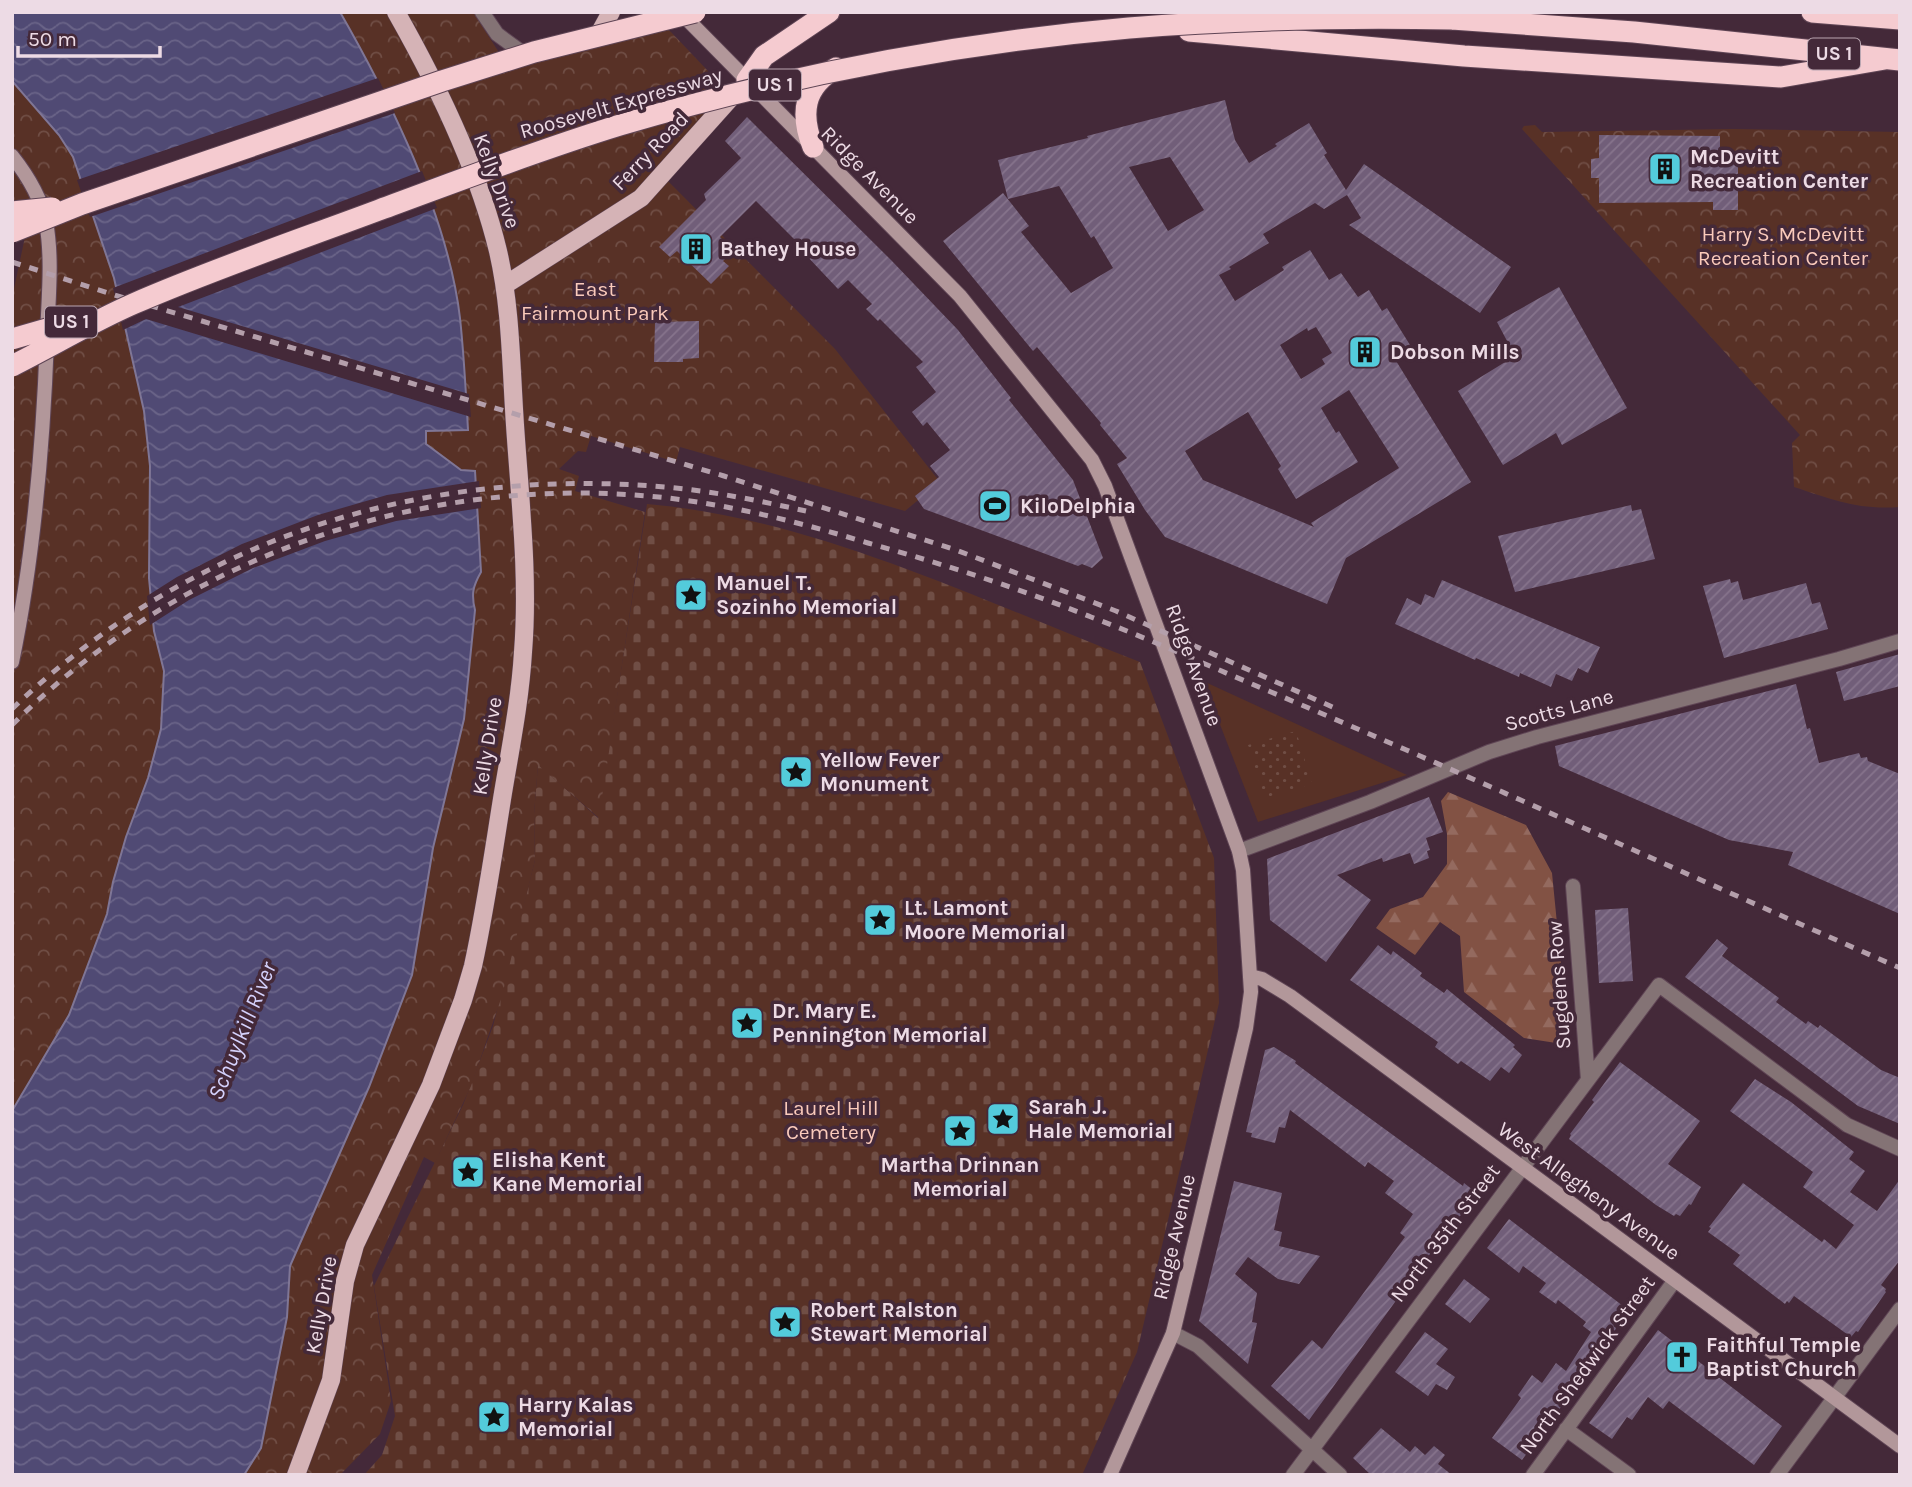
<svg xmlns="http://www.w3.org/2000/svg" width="1912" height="1487" font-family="Karla,sans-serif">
<defs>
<pattern id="forest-firs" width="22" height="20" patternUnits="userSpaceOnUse" patternTransform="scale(1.75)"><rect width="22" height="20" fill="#825244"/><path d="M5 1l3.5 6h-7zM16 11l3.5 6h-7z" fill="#946a5f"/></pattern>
<pattern id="cemetery-stones" width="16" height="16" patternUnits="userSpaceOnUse" patternTransform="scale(1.75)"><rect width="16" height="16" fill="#583126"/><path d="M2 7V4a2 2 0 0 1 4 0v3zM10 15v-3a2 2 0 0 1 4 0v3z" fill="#704e45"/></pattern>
<pattern id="park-crowns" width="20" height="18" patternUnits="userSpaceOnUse" patternTransform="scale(1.75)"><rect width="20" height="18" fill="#583126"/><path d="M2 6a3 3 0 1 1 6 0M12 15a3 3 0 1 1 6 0" fill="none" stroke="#704e45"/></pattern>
<pattern id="garden-dots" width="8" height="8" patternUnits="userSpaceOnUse" patternTransform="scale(1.75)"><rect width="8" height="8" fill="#583126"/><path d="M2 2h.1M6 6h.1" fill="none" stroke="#704e45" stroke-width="1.8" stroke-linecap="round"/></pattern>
<pattern id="water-waves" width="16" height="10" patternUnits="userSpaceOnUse" patternTransform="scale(1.75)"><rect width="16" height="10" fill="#504a74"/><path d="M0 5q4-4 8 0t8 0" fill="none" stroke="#6a6488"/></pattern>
<pattern id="building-hatch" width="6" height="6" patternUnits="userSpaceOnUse" patternTransform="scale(1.75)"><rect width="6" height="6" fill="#715e79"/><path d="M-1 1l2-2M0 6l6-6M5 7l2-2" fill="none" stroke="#86748c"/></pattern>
</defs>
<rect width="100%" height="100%" fill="#442939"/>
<path fill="#583126" d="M1203 681 1407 775 1258 822Z"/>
<path fill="url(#forest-firs)" d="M1448 792 1526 825 1552 873 1569 1045 1524 1038 1464 992 1460 936 1440 922 1415 955 1376 928 1390 909 1423 897 1447 864V834L1441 801Z"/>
<path fill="url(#cemetery-stones)" d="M647 504C814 518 984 602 1140 662L1214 858 1219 1003 1137 1352 1082 1475H364L382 1455 395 1416 374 1286 463 1105 493 1026 535 860 534 814 538 764 598 818Z"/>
<path fill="url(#park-crowns)" d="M340 12H473L509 68 667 29 671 32 726 90 656 169 835 349 940 482 905 511 680 447 676 462 591 436 586 452 578 451 559 469 579 476 575 491 645 512 599 818 538 765 534 814 535 860 502 996 471 1086 435 1163 424 1157 372 1275 391 1401 380 1434 340 1475H244L261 1448 287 1317 290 1266 332 1173 412 975 433 848 464 719 475 610C471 594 473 586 481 572L461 470 426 444V431L468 430C465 393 465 355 460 318 447 215 391 102 340 12Z
M12 81 59 135 73 157 114 278 144 411 150 466 149 578 154 631 164 671 161 729 148 778 126 837 113 882 107 914 69 1015 12 1111V298L25 237 12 230Z
M1535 125 1542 132 1733 129 1900 132V507C1857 510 1834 500 1794 487L1792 443 1800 435 1522 129 1524 126Z"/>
<path fill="url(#garden-dots)" d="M1296 731 1312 784 1264 798 1248 745Z"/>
<path fill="url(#water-waves)" stroke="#7f7696" stroke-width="2" d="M12 12H340C391 101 448 216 460 318 464 355 466 393 468 430L426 431V444L461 470 475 471 481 572C473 586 471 594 475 610L464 719 433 848 412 975 369 1087 290 1266 287 1317 261 1448 244 1475H12V1111L69 1015 107 914 113 882 126 837 148 778 161 729 164 671 154 631 149 578 150 466 144 411 114 278 73 157 59 135 12 81Z"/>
<path fill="#442939" d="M378 78 395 113 90 217 77 180Z
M422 171 437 208 178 307 469 394 471 417 146 319 123 330 113 288Z
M479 481 481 508 396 521 325 541 253 568 189 600 150 625 147 596 177 577 242 544 318 515 387 495Z"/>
<path fill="url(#building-hatch)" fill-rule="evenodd" d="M1225 100 1235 140 1249 163 1277 146 1275 144 1309 123 1327 153 1324 155 1346 190 1364 164 1511 267 1480 313 1349 225 1361 218 1347 195 1324 209 1315 203 1263 234 1269 243 1229 267 1231 269 1219 275 1235 301 1284 270 1282 267 1310 250 1329 280 1341 273 1358 297 1369 290 1382 311 1387 308 1410 345 1393 356 1471 482 1346 558 1327 604 1165 537 1145 510 1117 464 1127 458 1100 425 1101 423 1037 347 1033 351 943 241 1003 193 1029 226 1021 232 1071 293 1113 268 1094 236 1091 238 1059 186 1008 199 998 160 1088 138 1087 136ZM1170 157 1204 210 1168 231 1129 167ZM1316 327 1332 353 1322 359 1325 364 1301 379 1280 345 1307 328 1308 331ZM1349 390 1399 468 1311 523 1314 527 1203 480 1185 451 1248 412 1281 466 1278 469 1296 499 1358 462 1339 431 1336 433 1321 408Z
M747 117 891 260 958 330 1011 398 1009 400 1073 480 1103 558 1092 568 1082 564 1078 566 924 509 915 496 939 477 930 466 950 450 927 422 923 426 912 412 936 392 916 367 923 362 880 319 878 321 866 309 872 304 848 280 838 289 805 254 807 252 756 201 720 237 733 251 723 261 729 266 711 284 677 251 670 257 659 247 706 200 704 194 741 158 725 141Z
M1599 135 1720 136V160H1738V210H1713V202L1599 203V178H1591V159L1599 158Z
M1559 287 1627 408 1562 445 1556 433 1503 465 1458 391 1515 356 1497 322Z
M699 321V358L683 359V362H654L655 322Z
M1631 505 1632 511 1641 509 1655 559 1515 592 1498 536Z
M1730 579 1731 583 1738 581 1743 600 1806 583 1812 604 1820 602 1828 629 1724 658 1703 586Z
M1442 580 1600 647 1588 673 1578 668 1572 681 1556 674 1551 687 1520 673 1519 677 1476 658 1475 660 1395 624 1407 598 1421 605 1425 594 1434 598Z
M1900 654V686L1844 701 1836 672Z
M1796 684 1807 729 1810 728 1819 763 1859 753 1861 758 1867 757 1868 761 1900 774V914L1788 865 1793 852 1729 840 1559 766 1555 746Z
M1429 797 1443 832 1426 838 1430 850 1427 851 1429 858 1414 864 1410 853 1383 862 1382 858 1337 875 1371 900 1326 962 1270 920 1267 859Z
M1628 908 1633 981 1599 983 1595 910Z
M1717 939 1728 948 1722 956 1779 998 1776 1002 1806 1024 1808 1021 1818 1028 1820 1025 1881 1070 1900 1078V1124L1858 1106 1685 977Z
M1378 945 1391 955 1393 951 1422 973 1420 976 1444 993 1447 989 1515 1045 1513 1047 1522 1055 1509 1073 1501 1067 1490 1081 1461 1061 1458 1064 1435 1047 1438 1042 1350 980Z
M1274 1047 1296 1061 1295 1063 1338 1095 1463 1186 1464 1183 1478 1194 1438 1243 1309 1420 1271 1386 1312 1340 1322 1349 1405 1237 1400 1233 1413 1214 1385 1193 1394 1181 1368 1162 1365 1167 1290 1110 1285 1128 1279 1127 1275 1143 1251 1137 1252 1133 1246 1132 1265 1050Z
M1620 1062 1700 1121 1668 1164 1701 1187 1691 1205 1689 1204 1680 1216 1676 1214 1674 1216 1656 1205 1569 1139 1571 1135 1570 1134 1594 1102 1592 1100Z
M1755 1079 1791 1102 1854 1152 1849 1159 1865 1171 1850 1192 1877 1211 1900 1179V1260L1881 1285 1886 1289 1885 1291 1886 1292 1858 1332 1856 1331 1851 1337 1794 1296 1789 1303 1787 1301 1785 1304 1733 1264 1740 1255 1708 1232 1711 1228 1709 1227 1743 1183 1822 1242 1824 1239 1836 1249 1854 1225 1803 1187 1813 1172 1730 1111Z
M1234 1181 1282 1193 1274 1230 1282 1232 1279 1246 1320 1256 1299 1284 1278 1279 1248 1257 1235 1274 1257 1293 1252 1322 1257 1323 1248 1364 1199 1321Z
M1509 1219 1627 1309 1613 1326 1616 1328 1614 1333 1594 1362 1522 1460 1492 1438 1521 1398 1518 1395 1532 1375 1542 1383 1556 1363 1566 1371 1591 1332 1583 1326 1586 1322 1558 1300 1556 1304 1539 1292 1546 1283 1523 1266 1519 1273 1487 1248Z
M1464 1279 1490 1299 1470 1323 1445 1304Z
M1658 1330 1782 1426 1754 1465 1669 1401 1663 1409 1648 1397 1632 1420 1627 1417 1612 1439 1589 1423Z
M1425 1332 1448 1349 1436 1364 1455 1377 1447 1390 1436 1384 1428 1396 1395 1372Z
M1381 1428 1410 1452 1415 1446 1425 1455 1434 1446 1445 1455 1438 1464 1452 1475H1371L1353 1458Z"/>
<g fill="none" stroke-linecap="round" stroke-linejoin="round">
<defs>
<path id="minor" d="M482 12 497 34 520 51
M1239 851 1370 802 1489 752 1537 737 1839 659 1900 641
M1573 886 1588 1080
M1173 1333 1198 1346 1340 1475
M1566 1429 1629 1475
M1293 1475 1659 985 1847 1125 1900 1149
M1533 1475 1675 1280
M1777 1475 1900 1309"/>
<path id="secondary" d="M680 12 960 296 1092 460 1105 486 1239 851 1243 870 1251 992 1246 1028 1173 1333 1110 1475
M12 156C27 175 41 198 46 222 53 260 48 301 47 339 43 448 34 556 12 662
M1250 976 1262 979 1290 996 1900 1446"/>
<path id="primary" d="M599 34 611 12
M505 285 641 198 736 92
M296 1475 331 1380 345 1281 355 1245 431 1085 463 1000 473 966C485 911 493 855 502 799 510 750 520 702 523 652 529 577 520 500 515 425 511 367 511 307 498 251 478 168 438 86 396 12"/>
<path id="motorway" d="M1812 12 1900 19
M1452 19 1634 32 1900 60
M1189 31 1464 56 1781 77 1885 59
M747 80 764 56 829 12
M813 147C800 114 803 87 836 68"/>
</defs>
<use href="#minor" stroke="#5f4555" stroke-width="16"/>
<use href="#secondary" stroke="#5f4555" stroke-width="16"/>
<use href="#primary" stroke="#5f4555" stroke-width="19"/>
<use href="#motorway" stroke="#5f4555" stroke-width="23"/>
<use href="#minor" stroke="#847375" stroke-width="14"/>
<use href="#secondary" stroke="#b2979a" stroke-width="14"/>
<use href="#primary" stroke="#d5b3b6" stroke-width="18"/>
<use href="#motorway" stroke="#f5cbd0" stroke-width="21"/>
<path stroke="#b49fab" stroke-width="5" stroke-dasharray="9 9" stroke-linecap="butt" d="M12 262 121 297 724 476 956 550 1116 611 1337 709
M12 709C190 539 421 466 665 487 713 491 760 501 806 511
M12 725C183 555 428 471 668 498 736 506 802 523 868 543 943 564 1018 588 1091 617 1152 640 1211 667 1271 692 1482 781 1690 876 1900 968"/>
<defs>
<path id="motorway-bridge" d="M12 212 52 208
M12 232 82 204 442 81 534 52 695 12
M12 339 88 317
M12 366C52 346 92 322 133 304 213 269 296 241 379 210 458 181 538 150 620 125 785 76 957 43 1129 28 1236 19 1344 17 1452 19"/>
</defs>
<use href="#motorway-bridge" stroke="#5f4555" stroke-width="23" stroke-linecap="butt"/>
<use href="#motorway-bridge" stroke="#f5cbd0" stroke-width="21"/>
</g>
<defs>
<symbol id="building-square" viewBox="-11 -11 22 22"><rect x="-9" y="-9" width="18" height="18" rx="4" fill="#53cbdb" stroke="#442939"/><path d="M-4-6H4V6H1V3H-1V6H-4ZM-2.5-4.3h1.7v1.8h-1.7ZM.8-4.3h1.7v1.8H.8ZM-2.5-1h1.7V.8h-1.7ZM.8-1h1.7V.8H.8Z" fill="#111"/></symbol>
<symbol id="stadium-square" viewBox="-11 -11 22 22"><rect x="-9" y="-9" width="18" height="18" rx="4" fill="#53cbdb" stroke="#442939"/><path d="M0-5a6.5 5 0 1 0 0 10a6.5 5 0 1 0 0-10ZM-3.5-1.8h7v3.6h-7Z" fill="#111"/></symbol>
<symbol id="sight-square" viewBox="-11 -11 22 22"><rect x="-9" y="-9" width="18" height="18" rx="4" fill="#53cbdb" stroke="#442939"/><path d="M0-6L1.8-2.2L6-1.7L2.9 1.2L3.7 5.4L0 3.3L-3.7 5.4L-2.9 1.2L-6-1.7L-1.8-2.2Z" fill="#111"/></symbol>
<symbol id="church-square" viewBox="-11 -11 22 22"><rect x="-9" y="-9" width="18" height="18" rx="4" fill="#53cbdb" stroke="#442939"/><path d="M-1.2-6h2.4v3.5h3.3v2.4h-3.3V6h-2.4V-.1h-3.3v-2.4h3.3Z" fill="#111"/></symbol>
</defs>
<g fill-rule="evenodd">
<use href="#building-square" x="1646" y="150" width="38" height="38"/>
<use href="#building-square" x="677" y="230" width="38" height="38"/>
<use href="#building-square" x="1346" y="333" width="38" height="38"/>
<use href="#stadium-square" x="976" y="487" width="38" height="38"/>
<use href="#sight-square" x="672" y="576" width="38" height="38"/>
<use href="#sight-square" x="777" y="753" width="38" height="38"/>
<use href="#sight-square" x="861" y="901" width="38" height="38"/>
<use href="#sight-square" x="728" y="1004" width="38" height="38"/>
<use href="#sight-square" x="984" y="1100" width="38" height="38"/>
<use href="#sight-square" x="941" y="1112" width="38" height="38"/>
<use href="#sight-square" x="449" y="1153" width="38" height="38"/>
<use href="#sight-square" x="766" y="1303" width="38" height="38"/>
<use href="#church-square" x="1663" y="1338" width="38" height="38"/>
<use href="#sight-square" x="475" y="1398" width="38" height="38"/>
</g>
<g text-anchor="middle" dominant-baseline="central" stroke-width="7" stroke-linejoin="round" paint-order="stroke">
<g fill="#442939" stroke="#baa6b1" stroke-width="2">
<rect x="1808" y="38.5" width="52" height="31" rx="5"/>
<rect x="749" y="69.5" width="52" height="31" rx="5"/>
<rect x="45" y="306.5" width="52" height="31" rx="5"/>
</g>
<g font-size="19" font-weight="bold" fill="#eddbe5">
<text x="1834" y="54">US 1</text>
<text x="775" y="85">US 1</text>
<text x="71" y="322">US 1</text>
</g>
<g font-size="21" fill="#eddbe5" stroke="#442939">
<text transform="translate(621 103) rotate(-16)">Roosevelt Expressway</text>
<text transform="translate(650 151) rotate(-46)">Ferry Road</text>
<text transform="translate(870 175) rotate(45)">Ridge Avenue</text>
<text transform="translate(497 181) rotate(70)">Kelly Drive</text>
<text transform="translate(1194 665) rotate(70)">Ridge Avenue</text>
<text transform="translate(1559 710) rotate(-15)">Scotts Lane</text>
<text transform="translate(487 746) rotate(-81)">Kelly Drive</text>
<text transform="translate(1559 985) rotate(-94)">Sugdens Row</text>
<text transform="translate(1589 1191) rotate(36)">West Allegheny Avenue</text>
<text transform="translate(1445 1233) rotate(-53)">North 35th Street</text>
<text transform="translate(1174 1237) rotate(-77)">Ridge Avenue</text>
<text transform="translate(321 1305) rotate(-80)">Kelly Drive</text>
<text transform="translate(1587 1365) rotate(-54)">North Shedwick Street</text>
</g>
<g font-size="21" font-weight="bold" fill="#eddbe5" stroke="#442939" text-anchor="start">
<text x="1690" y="157">McDevitt<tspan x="1690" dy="24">Recreation Center</tspan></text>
<text x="720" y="249">Bathey House</text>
<text x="1390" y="352">Dobson Mills</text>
<text x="1020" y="506">KiloDelphia</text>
<text x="716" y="583">Manuel T.<tspan x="716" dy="24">Sozinho Memorial</tspan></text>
<text x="820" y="760">Yellow Fever<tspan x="820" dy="24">Monument</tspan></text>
<text x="904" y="908">Lt. Lamont<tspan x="904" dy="24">Moore Memorial</tspan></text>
<text x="772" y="1011">Dr. Mary E.<tspan x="772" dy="24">Pennington Memorial</tspan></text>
<text x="1028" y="1107">Sarah J.<tspan x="1028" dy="24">Hale Memorial</tspan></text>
<text x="492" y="1160">Elisha Kent<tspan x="492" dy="24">Kane Memorial</tspan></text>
<text x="960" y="1165" text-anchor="middle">Martha Drinnan<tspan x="960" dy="24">Memorial</tspan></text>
<text x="810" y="1310">Robert Ralston<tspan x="810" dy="24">Stewart Memorial</tspan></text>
<text x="1706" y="1345">Faithful Temple<tspan x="1706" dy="24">Baptist Church</tspan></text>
<text x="518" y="1405">Harry Kalas<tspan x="518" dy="24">Memorial</tspan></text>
</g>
<g font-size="21" fill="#facabb" stroke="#442939">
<text x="1783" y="234">Harry S. McDevitt<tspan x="1783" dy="24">Recreation Center</tspan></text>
<text x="595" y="289">East<tspan x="595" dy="24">Fairmount Park</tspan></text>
<text x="831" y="1108">Laurel Hill<tspan x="831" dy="24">Cemetery</tspan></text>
</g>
<g font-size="23" font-style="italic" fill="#d4d1fc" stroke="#442939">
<text transform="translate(242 1031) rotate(-68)">Schuylkill River</text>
</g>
</g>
<rect width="1912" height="1487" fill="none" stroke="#eddbe5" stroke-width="28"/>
<path d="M18 46v10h142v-10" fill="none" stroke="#eddbe5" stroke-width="3.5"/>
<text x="28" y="46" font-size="21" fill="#eddbe5" stroke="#442939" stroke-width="5" paint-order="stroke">50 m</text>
</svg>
